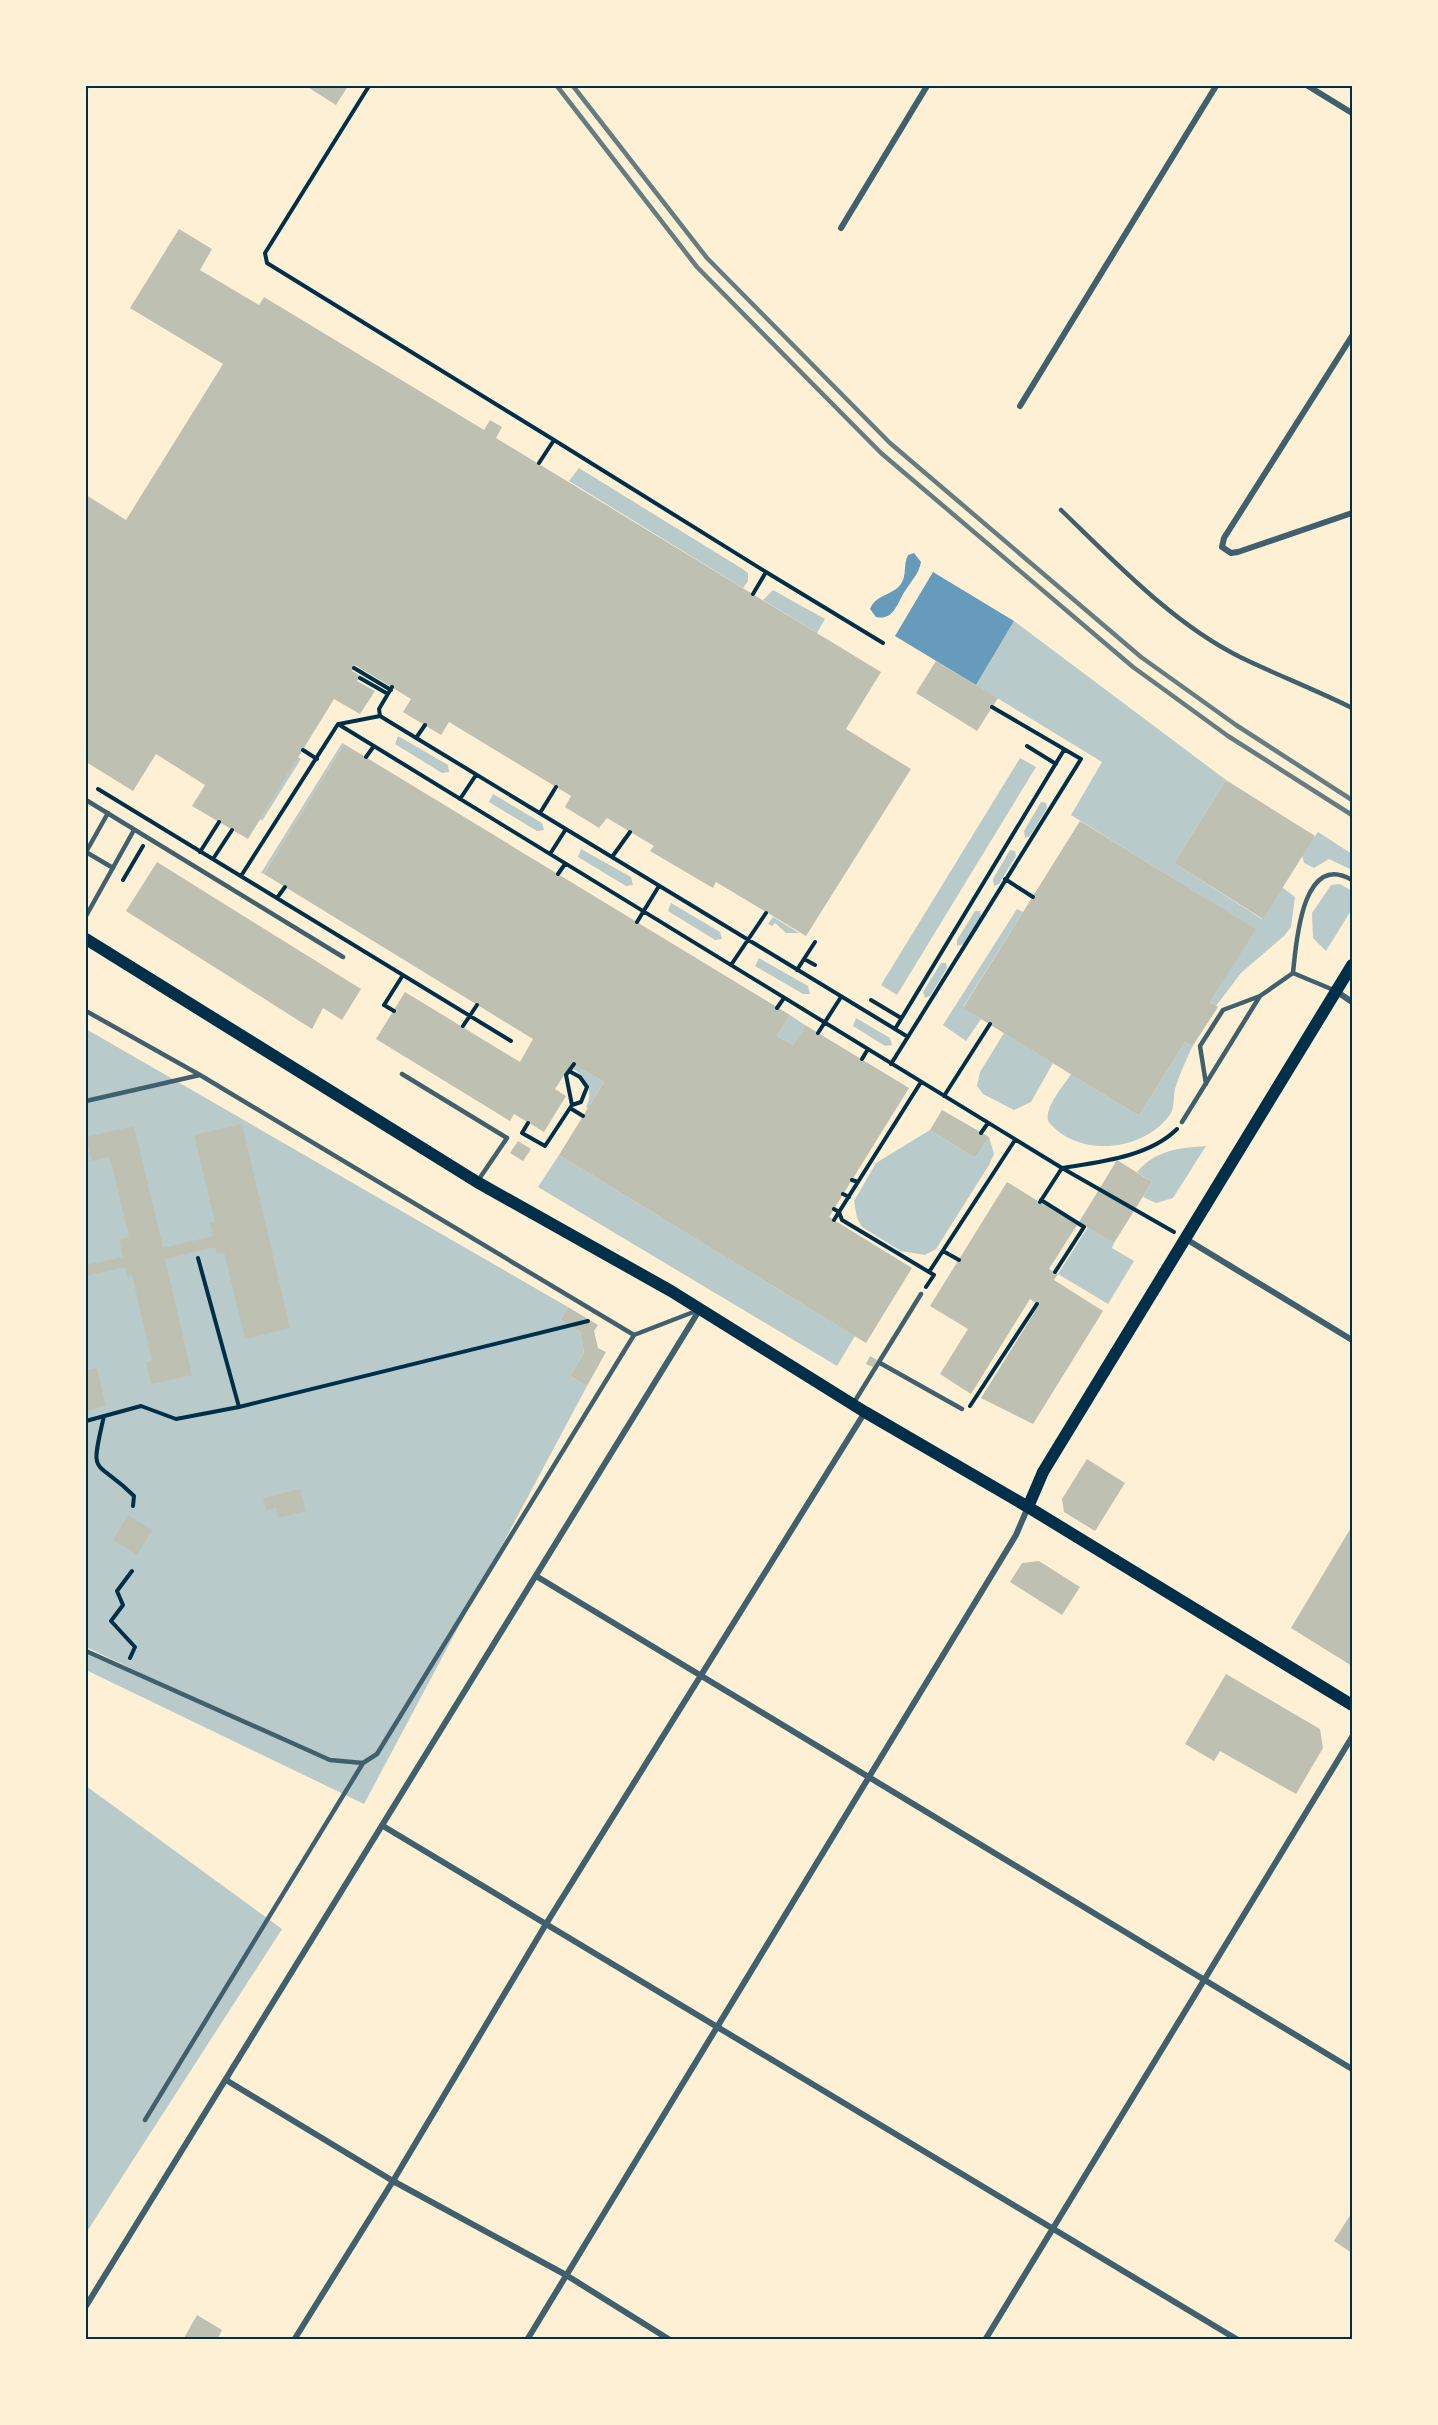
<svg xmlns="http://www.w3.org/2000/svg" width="1438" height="2425" font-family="'Nunito Sans',sans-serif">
<rect width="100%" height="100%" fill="#fdf0d5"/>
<path fill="#b9caca" d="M579 468 741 568 748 573V581L743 588 569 481Z
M773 590 825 619 817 633 763 600Z
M1014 621 1226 780 1174 863 1262 919 1282 887 1295 897 1291 927 1285 935 1241 973 1216 1006 1210 1002 1255 929 1071 815 1102 762 976 685Z
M398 736 448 765 449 772 442 773 395 744Z
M342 743 344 744 264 874 261 873Z
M298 757 301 759 262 821 260 819Z
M1020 758 1036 767 897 995 881 985Z
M493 794 542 823 544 830 537 831 489 802Z
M1041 802 1046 803 1047 808 1030 836 1025 838 1024 831Z
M1318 832 1352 854V870L1329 859 1314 868 1304 863 1302 855Z
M581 849 631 877 633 885 626 886 578 857Z
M1010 850 1015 851 1016 856 999 884 994 886 993 879Z
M1340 884 1352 891V909L1326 951 1313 938 1312 913 1331 885Z
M671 903 720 932 722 939 715 940 668 911Z
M1017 909 1023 912 963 1007 981 1019 966 1041 943 1025Z
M975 911H980L981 916 964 944 957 946V940Z
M773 917 799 933H786L775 923 772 926 768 924Z
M759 958 808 986 810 994H803L755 966Z
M941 963H946L947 968 930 996 925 998 923 992Z
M790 1015 805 1025 793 1045 777 1036Z
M856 1018 890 1038 892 1045 885 1046 853 1026Z
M86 1029 568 1307 560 1320 580 1332 584 1352 570 1376 587 1386 364 1804 86 1670V1651L317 1757 86 1647Z
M1004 1033 1053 1063 1031 1102 1014 1110 983 1094 977 1086 980 1072Z
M1185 1042 1192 1047C1186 1061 1179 1075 1175 1089 1173 1099 1175 1108 1169 1116 1142 1152 1077 1158 1048 1121 1045 1106 1063 1087 1071 1074L1139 1116Z
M576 1065 604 1082 588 1108 586 1107C594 1091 587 1077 573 1069Z
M930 1130 975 1158 989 1137 994 1154 989 1165 936 1249 925 1255 901 1251 862 1227 857 1218 854 1201 876 1163Z
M1206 1146 1173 1198 1156 1203 1143 1197 1152 1182 1137 1172C1156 1150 1178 1148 1206 1146Z
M559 1155 855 1336 837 1366 538 1187Z
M1088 1227 1114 1243 1112 1248 1134 1261 1108 1304 1058 1274Z
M86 1786 282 1929 86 2233Z"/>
<path fill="#669bbc" d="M914 553 921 562C919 574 911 581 905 591 897 603 894 621 876 617L870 609C876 594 892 596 901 584 907 575 903 565 908 555Z
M933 572 1014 621 976 685 895 636Z"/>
<path fill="#bec0b2" d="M306 86H348L336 105Z
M179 229 212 249 200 270 259 305 264 297 484 430 490 420 502 427 496 438 881 672 846 729 911 769 806 936 716 882 713 888 650 851 654 846 607 818 599 828 565 807 571 796 449 722 441 735 403 712 411 699 355 665 352 671 361 676 357 681 375 691 360 714 334 699 248 839 192 806 205 785 156 754 133 791 86 762V495L126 520 223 364 130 308Z
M936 661 998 698 977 731 916 693Z
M344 744 790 1015 777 1036 793 1045 805 1025 909 1088 829 1217 912 1268 866 1343 559 1155 604 1082 572 1063 555 1089 566 1096 544 1132 514 1114 510 1121 376 1039 405 992 520 1062 533 1039 264 874Z
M1226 780 1315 836 1263 919 1174 863Z
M1080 821 1256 929 1210 1002 1218 1007 1192 1047 1185 1042 1139 1116 963 1008Z
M157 862 361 989 342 1020 323 1008 312 1029 126 911Z
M942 1110 989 1137 975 1158 930 1130Z
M242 1124 290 1328 245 1339 224 1252 217 1254 215 1247 165 1259 192 1375 151 1384 146 1363 152 1361 132 1275 127 1276 125 1267 86 1276V1265L123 1257 119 1239 129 1237 110 1157 92 1161 86 1137 134 1126 163 1248 213 1236 210 1223 215 1222 194 1135Z
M518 1141 531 1149 523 1161 510 1153Z
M1117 1160 1152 1182 1114 1243 1079 1222Z
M1007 1182 1077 1225 1049 1269 1058 1274 1054 1280 1103 1311 1033 1424 981 1398 1039 1305 1030 1299 971 1394 940 1374 968 1329 930 1306Z
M568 1307 598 1325 594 1331 598 1348 606 1352 587 1386 570 1376 584 1352 580 1332 560 1320Z
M870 1356 877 1360 873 1367 866 1364Z
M86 1363 88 1370 97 1368 106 1406 86 1411Z
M1087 1459 1125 1483 1095 1531 1064 1512 1062 1499Z
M300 1489 306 1511 278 1518 276 1508 266 1510 263 1498Z
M128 1515 152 1530 137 1555 113 1540Z
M1352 1526V1666L1291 1628Z
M1039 1561 1080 1587 1062 1615 1010 1582 1022 1563Z
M1226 1674 1320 1729 1323 1748 1296 1794 1220 1751 1214 1761 1185 1744Z
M1352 2212V2253L1334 2241Z
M197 2315 222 2330 217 2340H183Z"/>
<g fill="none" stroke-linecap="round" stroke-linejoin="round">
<path stroke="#003049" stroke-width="4" d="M369 86 265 253 267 263 554 440
M539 463 554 440 766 572 753 594
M766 572 883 643
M354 668 391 690
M360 678 388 694
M380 716 379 709 392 687
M339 724 380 716 895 1029
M416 738 425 725
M1027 746 1056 764
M303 750 317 759
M366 757 374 746
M98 789 511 1041
M460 799 476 775
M540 813 556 787
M200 852 219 822
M550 854 566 829
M612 857 630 832
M213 859 232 830
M558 874 565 864
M241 876 338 724 1062 1168 1174 1232
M1005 879 1033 897
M123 880 143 846
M277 898 285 887
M637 922 659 886
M804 959 815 942
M731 965 766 913
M797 970 804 959 815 965
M871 1000 901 1018
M777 1008 784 998
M394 1011 384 1005 403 975
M463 1026 477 1005
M818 1033 841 997
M908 1037 895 1029 1064 750
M862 1059 868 1049
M891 1064 1081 759 992 707
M569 1071 580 1077 587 1087 581 1102 572 1105
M921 1082 839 1212 842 1220 929 1272 1015 1140
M944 1096 990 1024
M570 1108 583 1116
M528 1123 522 1133 545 1146 572 1105 566 1075 574 1064
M981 1133 988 1123
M852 1180 858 1182
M843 1194 849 1197
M1041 1200 1084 1227 1055 1272
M1040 1202 1062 1168C1099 1162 1149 1157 1177 1129
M834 1209 839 1212 834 1220
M943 1251 959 1260
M198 1258 239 1407
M926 1287 934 1275 929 1272
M970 1406 1037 1304
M104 1416C89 1480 95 1457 134 1496L133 1506
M86 1421 141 1406 176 1419 239 1407 588 1321
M130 1658 135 1647 111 1621 123 1605 117 1591 132 1571"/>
<path stroke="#3f606c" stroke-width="4.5" d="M1061 510C1114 561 1173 624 1240 657 1277 675 1316 690 1352 708
M86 800 343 957
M86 852 108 813
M86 852 113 868
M86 916 134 830
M1293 973 1336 991
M86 1011 200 1075 86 1101
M402 1074 507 1138 477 1182
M200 1075 634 1335
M1206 1084 1200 1046 1223 1010 1260 996 1293 973C1296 944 1302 850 1352 880
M1182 1122 1260 996
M634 1335 696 1311
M880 1363 962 1409
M853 1404 921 1294
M86 1651 330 1760 363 1763 377 1754 634 1335
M145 2120 363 1763"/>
<path stroke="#3f606c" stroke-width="6" d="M1308 86 1352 113
M841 228 927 86
M1352 336 1224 538 1222 547 1231 553 1238 552 1352 513
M1020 406 1216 86
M1336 991 1352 1002
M1186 1239 1352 1340
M536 1576 1352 2069
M383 1826 1238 2340
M226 2080 393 2181 566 2275 670 2340
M86 2306 700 1309
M294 2340 393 2181 546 1924 865 1412
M527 2340 1016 1535 1028 1507
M985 2340 1352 1737"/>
<path stroke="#003049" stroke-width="12" d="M86 939 477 1182 671 1291 865 1412 1028 1507 1352 1705
M1028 1507 1043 1472 1352 965"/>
<path stroke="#657d81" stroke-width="4.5" d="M557 86 697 267 881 453 1133 667 1228 736 1352 815
M573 86 707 258 890 443 1141 657 1236 725 1352 800"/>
</g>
<rect width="1438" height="2425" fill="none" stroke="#fdf0d5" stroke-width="174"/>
<rect x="87" y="87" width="1264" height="2251" fill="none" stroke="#003049" stroke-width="2"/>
</svg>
